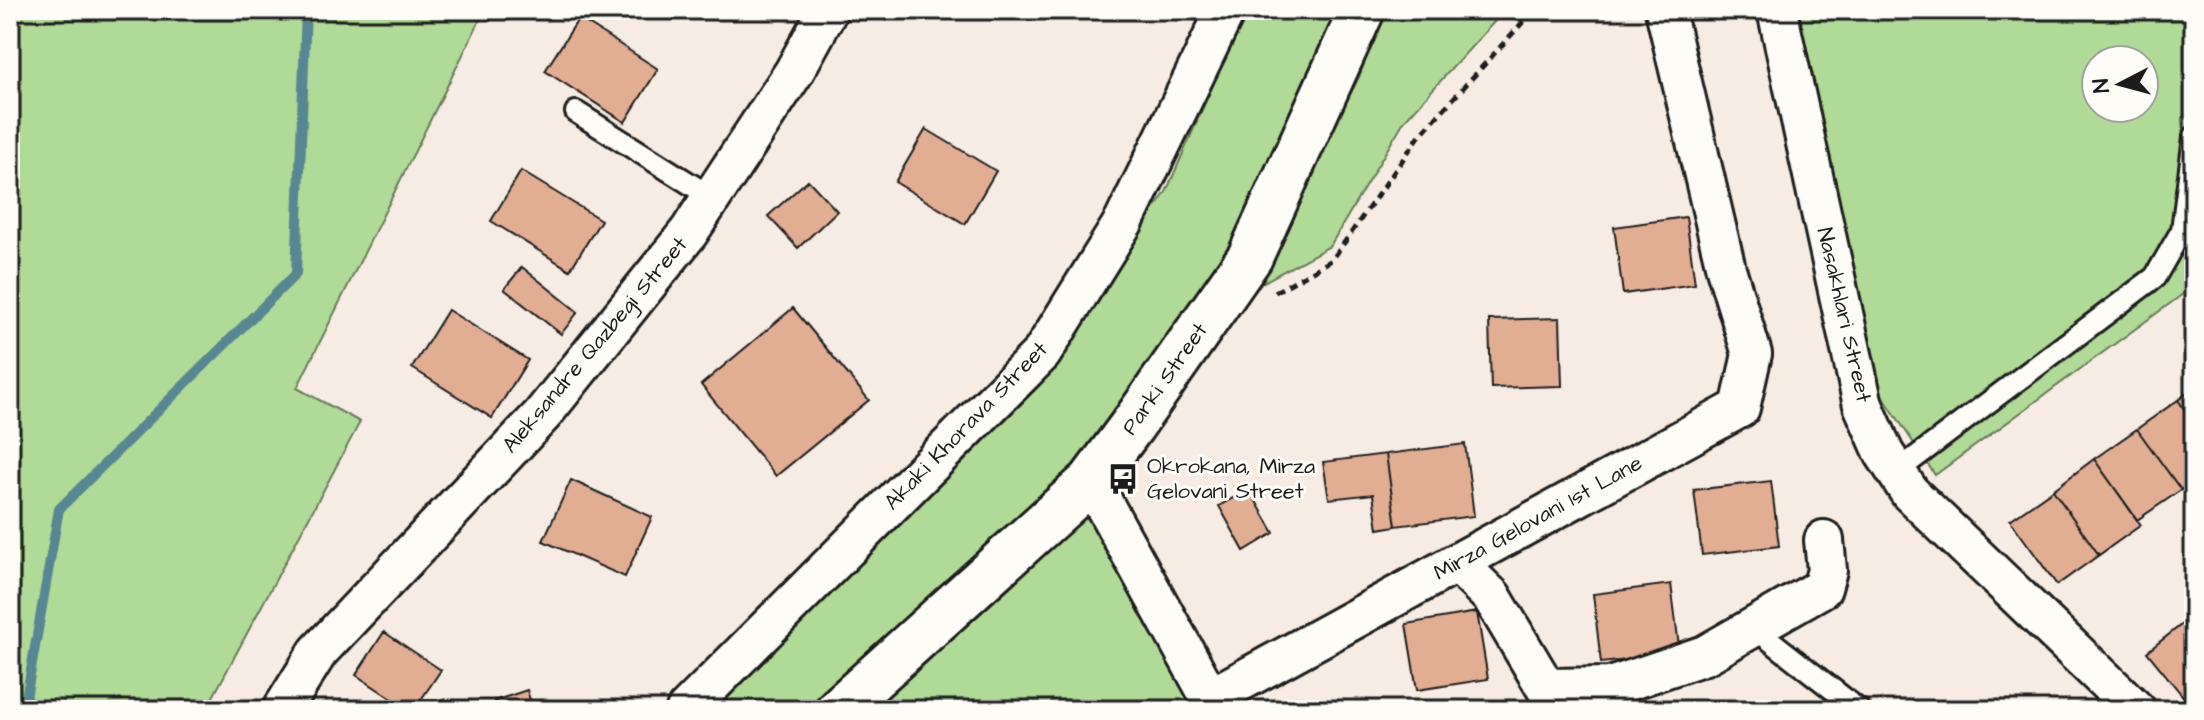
<svg xmlns="http://www.w3.org/2000/svg" width="2204" height="720" font-family="'Architects Daughter',sans-serif">
<rect width="100%" height="100%" fill="#f7ece3"/>
<filter id="ink" filterUnits="userSpaceOnUse"><feTurbulence type="fractalNoise" baseFrequency=".0125" numOctaves="2"/><feDisplacementMap in="SourceGraphic" scale="16" xChannelSelector="R" yChannelSelector="G"/><feConvolveMatrix kernelMatrix="1 2 1 2 8 2 1 2 1" color-interpolation-filters="sRGB"/></filter>
<g filter="url(#ink)">
<path fill="#b0da97" stroke="#667b5a" stroke-width="2" fill-rule="evenodd" d="M10 10H485L297 388 360 422 206 710H10Z
M1246 10H1347L1243 242 1073 467 910 615 818 710H715L1041 384 1094 297 1166 192Z
M1384 10H1505L1404 121 1330 246 1249 290 1359 77Z
M1796 10H2194V286L1935 475 1872 380ZM2096 60H2144V108H2096Z
M1087 511 1198 710H858Z"/>
<g fill="none" stroke-linecap="round" stroke-linejoin="round">
<path stroke="#598792" stroke-width="10" d="M24 710 59 509 296 274 306 10"/>
</g>
<path fill="#e1ae94" stroke="#1c1c1c" stroke-width="2" d="M579 18 658 69 625 122 545 71Z
M926 129 996 171 965 224 895 182Z
M521 171 601 220 570 270 491 221Z
M808 180 837 211 798 248 768 216Z
M1686 217 1695 284 1623 294 1614 227Z
M522 267 578 312 561 334 504 289Z
M793 308 869 400 776 476 701 385Z
M448 310 528 360 492 418 412 368Z
M1560 318 1562 386 1491 388 1489 320Z
M2194 388V423L2178 400Z
M2178 400 2194 423V480L2181 490 2137 429Z
M2137 429 2181 490 2137 520 2094 459Z
M1465 444 1474 516 1396 526 1386 454Z
M1386 454 1396 526 1378 529 1373 494 1329 499 1323 462Z
M2094 459 2141 525 2099 555 2053 490Z
M571 480 652 517 625 577 543 541Z
M1771 481 1779 546 1702 555 1694 490Z
M1249 489 1274 533 1244 551 1219 506Z
M2053 490 2099 555 2057 585 2010 520Z
M1671 584 1680 654 1601 663 1593 594Z
M1477 612 1488 679 1417 690 1406 624Z
M2186 621 2194 632V710L2147 652Z
M384 632 441 670 414 710H409L356 675Z
M527 690 533 710H497L494 701Z"/>
<g fill="none" stroke-linecap="round" stroke-linejoin="round">
<defs>
<path id="service" d="M576 112 711 197
M1896 472 2155 277 2182 230 2194 137
M1753 627 1859 710"/>
<path id="minor" d="M1777 10 1863 405 1884 453 1910 493 2136 710
M1091 481 1217 710
M1457 563 1492 597 1559 710
M1547 688 1610 687 1705 655 1822 588 1827 570 1824 540
M1210 698 1740 408 1752 354 1726 269 1665 10
M282 710 318 652 542 415 689 232 794 72 828 10
M686 710 1042 353 1124 221 1226 10"/>
<path id="tertiary" d="M838 710 1091 481 1134 423 1250 257 1362 10"/>
</defs>
<use href="#service" stroke="#1c1c1c" stroke-width="26"/>
<use href="#minor" stroke="#1c1c1c" stroke-width="44"/>
<use href="#tertiary" stroke="#1c1c1c" stroke-width="50"/>
<path stroke="#1c1c1c" stroke-width="5" stroke-dasharray="8 6" stroke-linecap="butt" d="M1275 292 1332 260 1420 135 1534 10"/>
<use href="#service" stroke="#fdfcf7" stroke-width="20"/>
<use href="#minor" stroke="#fdfcf7" stroke-width="38"/>
<use href="#tertiary" stroke="#fdfcf7" stroke-width="44"/>
</g>
</g>
<defs>
<symbol id="bus-bare" viewBox="-9 -9 18 18"><path d="M-5-6H5V4H4V6H2V4H-2V6H-4V4H-5ZM-3.5-4V0h7V-4ZM-3.5 1.2v1.5H-2V1.2ZM2 1.2v1.5H3.5V1.2Z" fill="#1c1c1c" stroke="#fdfcf7" stroke-width="2.5" paint-order="stroke"/></symbol>
</defs>
<g fill-rule="evenodd">
<use href="#bus-bare" x="1101" y="457" width="44" height="44"/>
</g>
<g text-anchor="middle" dominant-baseline="central" stroke-width="6" stroke-linejoin="round" paint-order="stroke">
<g font-size="22" fill="#1c1c1c" stroke="#fdfcf7">
<text transform="translate(1844 315) rotate(77)">Nasakhlari Street</text>
<text transform="translate(595 345) rotate(-50)">Aleksandre Qazbegi Street</text>
<text transform="translate(1165 379) rotate(-55)">Parki Street</text>
<text transform="translate(966 426) rotate(-46)">Akaki Khorava Street</text>
<text transform="translate(1538 518) rotate(-29)">Mirza Gelovani 1st Lane</text>
</g>
<g font-size="22" fill="#1c1c1c" stroke="#fdfcf7" text-anchor="start">
<text x="1147" y="466">Okrokana, Mirza<tspan x="1147" dy="25">Gelovani Street</tspan></text>
</g>
</g>
<rect width="2204" height="720" fill="none" stroke="#fdfcf7" stroke-width="40"/>
<rect x="20" y="20" width="2164" height="680" fill="none" stroke="#1c1c1c" stroke-width="3" filter="url(#ink)"/>
<g transform="translate(2120 84) rotate(264)"><circle r="38" fill="#fdfcf7" stroke="#a3a29f" stroke-width="2"/>
<path d="M0-6L14 30L0 20L-14 30Z" fill="#1c1c1c"/>
<text y="-12" font-size="22" font-weight="bold" text-anchor="middle" fill="#1c1c1c">N</text>
</g>
</svg>
